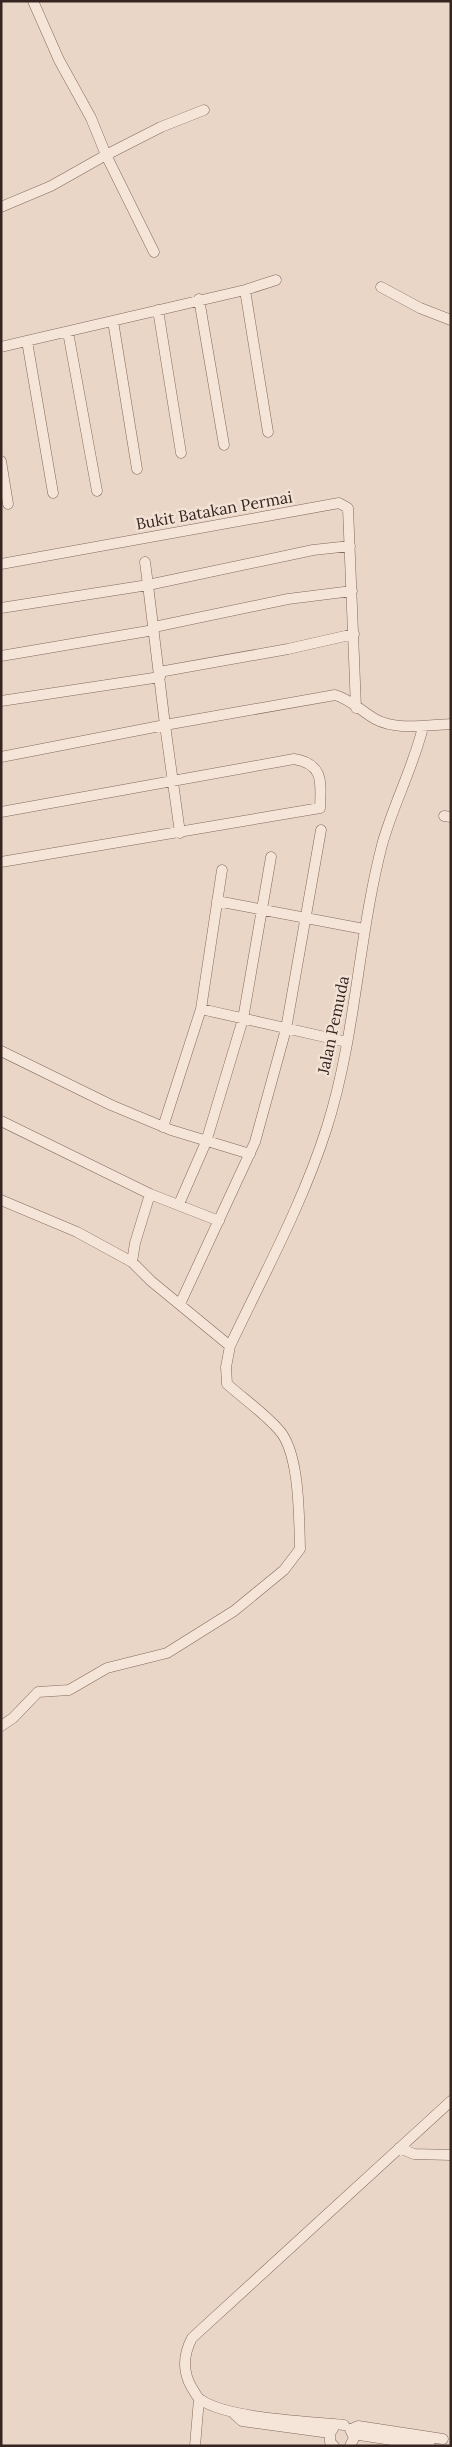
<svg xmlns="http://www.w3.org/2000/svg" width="452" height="2447" font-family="Lora,serif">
<rect width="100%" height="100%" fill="#ead6c6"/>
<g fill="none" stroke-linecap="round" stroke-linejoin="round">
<defs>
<path id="minor" d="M1 207 51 186 106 155 91 118 59 60 33 1
M154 252 106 155 161 127 204 110
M381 287 420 308 451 320
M245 290 268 432
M199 299 224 445
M158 310 181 453
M113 321 137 469
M68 332 97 491
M27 341 53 493
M1 347 245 290 276 280
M1 461 8 504
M145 562 148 585 313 550 350 546
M1 564 339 503 348 508 356 708
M1 608 148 585 165 725 335 695C350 699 361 711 375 719 397 731 427 725 451 724
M154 627 288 599 352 591
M1 656 154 630
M159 672 288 649 354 634
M1 701 160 677
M1 757 165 725 180 833
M1 812 294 759C324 764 321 782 320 808L1 862
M444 816 451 817
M217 901 364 929
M201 1009 347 1042
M1 1051 111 1105 171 1130 250 1154
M1 1121 150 1194 219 1221
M163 1127 201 1009 222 870
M1 1200 77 1232 132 1262 151 1281 230 1346
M179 1204 206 1142 243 1019 271 857
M132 1262 135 1243 150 1194
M180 1304 255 1142 286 1029 321 830
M1 1726 13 1718 38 1692 69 1690 107 1668 167 1653 234 1611 284 1570 300 1549C299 1518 300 1453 279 1430 264 1413 244 1399 227 1384L226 1367 230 1346C264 1274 303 1203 327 1127 356 1035 358 938 382 845 393 805 413 768 423 727
M399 2148 414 2154 451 2155
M233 2413 242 2421 330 2433
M344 2425C307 2421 230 2419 201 2400 197 2398 195 2392 192 2388 182 2371 183 2355 192 2338L451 2101
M333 2429 330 2433V2442L334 2446
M350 2429 354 2438 350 2446
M351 2429 358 2426 443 2439
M353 2434 430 2446
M195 2446 199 2399"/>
</defs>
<use href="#minor" stroke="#83685d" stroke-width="11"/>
<use href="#minor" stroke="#f5e5d8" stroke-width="10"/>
</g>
<g text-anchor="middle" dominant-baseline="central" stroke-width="5" stroke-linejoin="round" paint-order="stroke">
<g font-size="16" fill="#352420" stroke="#f2e2d5">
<text transform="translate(214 510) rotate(-10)">Bukit Batakan Permai</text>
<text transform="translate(333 1025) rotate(-78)">Jalan Pemuda</text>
</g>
</g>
<rect width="452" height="2447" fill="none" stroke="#352420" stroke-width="5"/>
</svg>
